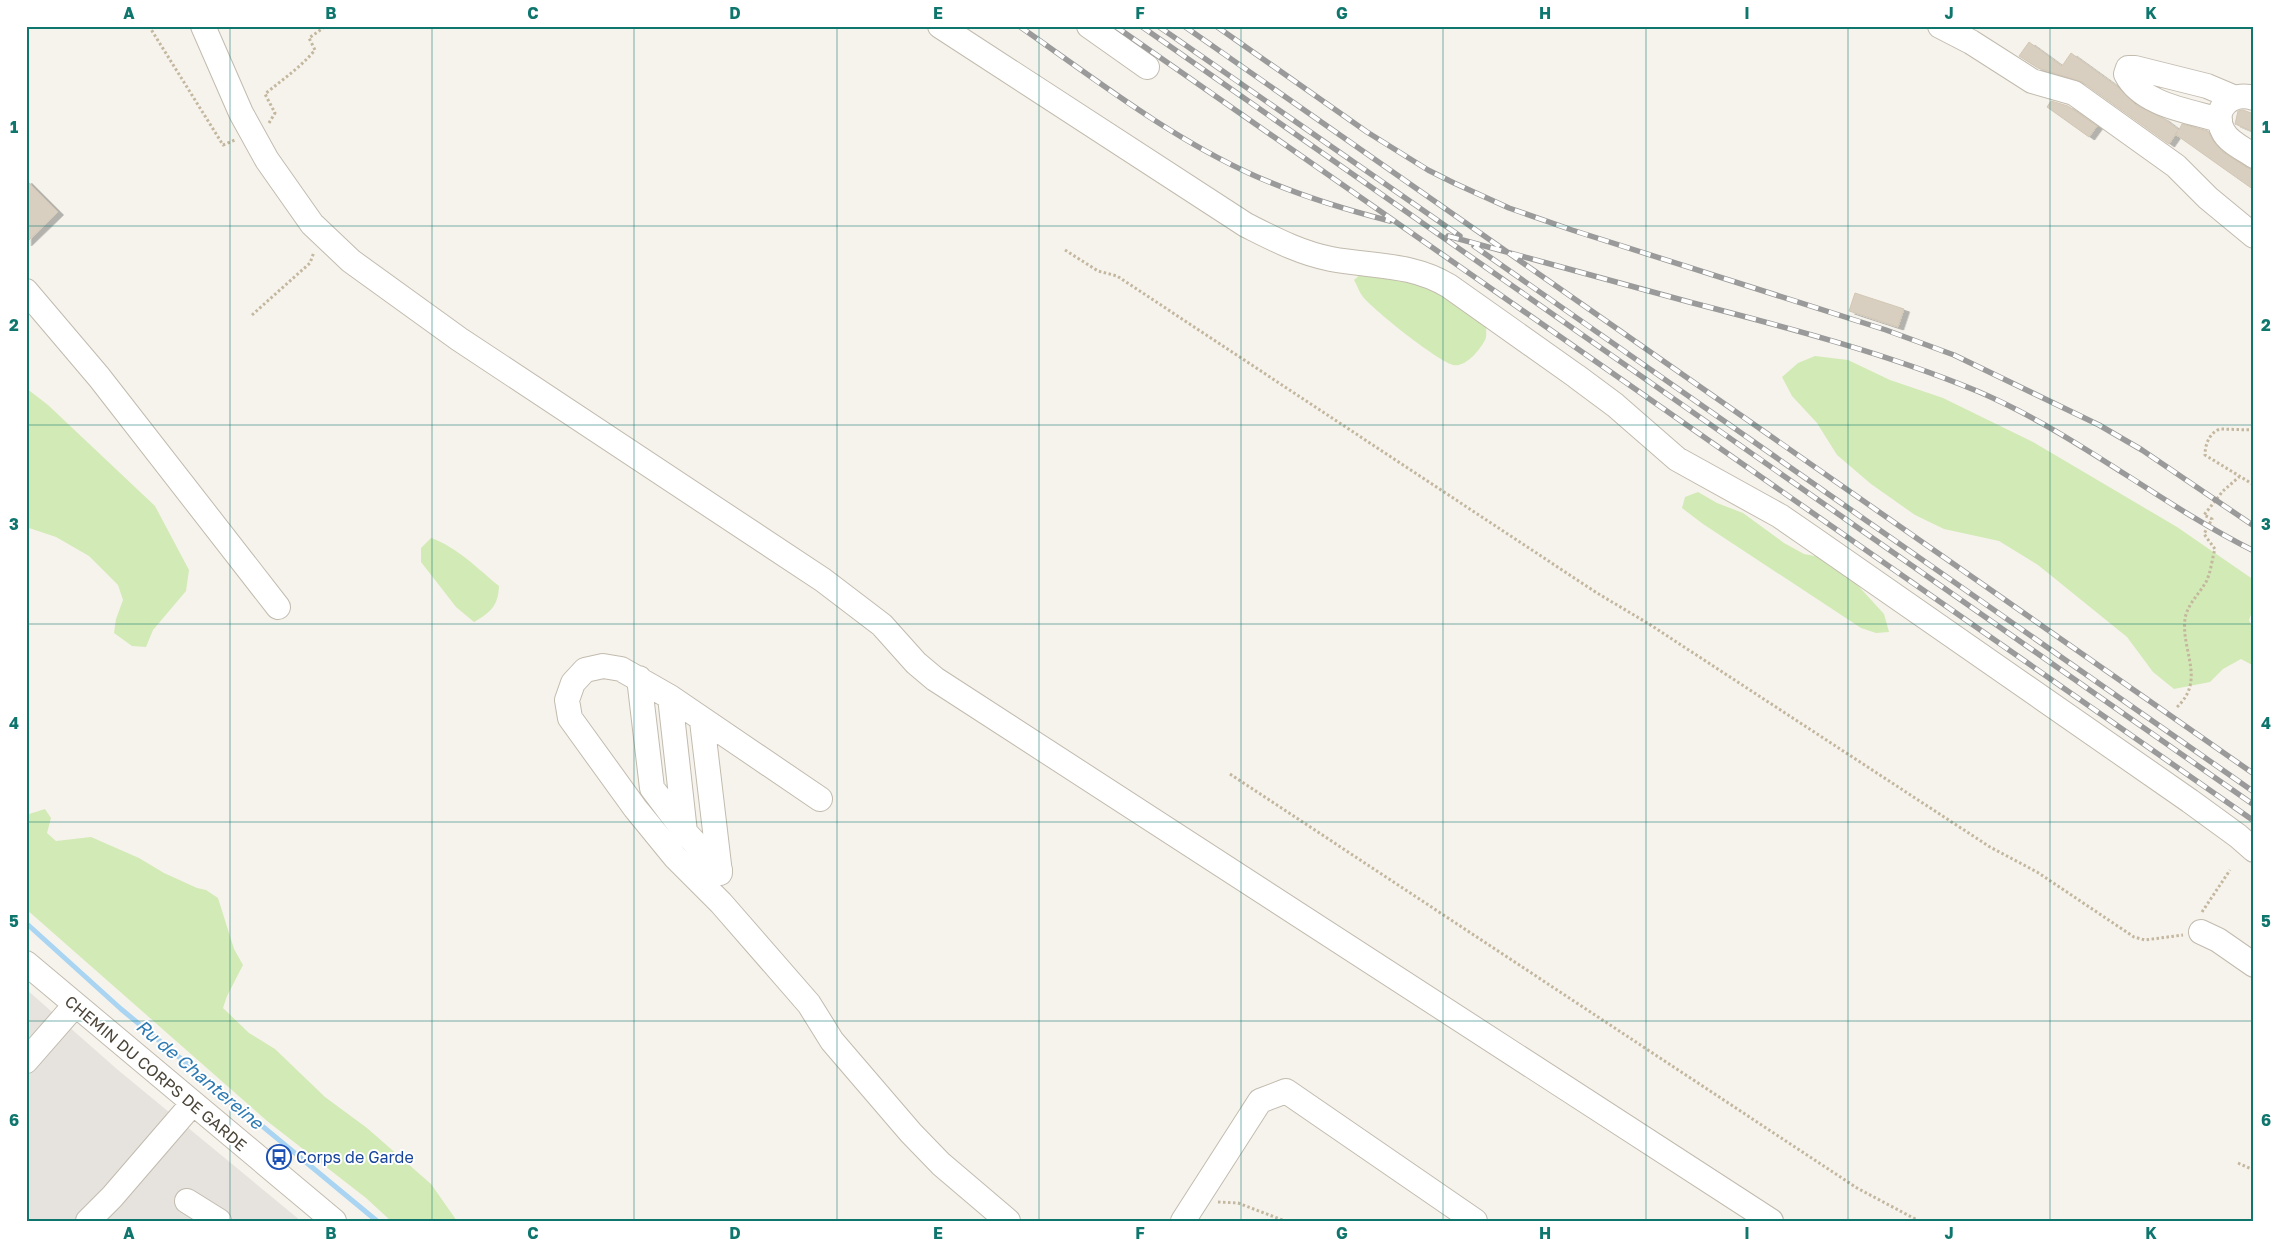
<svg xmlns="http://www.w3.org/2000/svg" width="2280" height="1247" font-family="'Golos Text',sans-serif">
<defs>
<filter id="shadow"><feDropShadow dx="5.5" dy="3" stdDeviation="0" flood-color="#0004"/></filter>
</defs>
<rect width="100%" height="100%" fill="#f6f3ec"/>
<path fill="#e6e2dd" d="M26 989 118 1070 301 1221H26Z"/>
<path fill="#d2eab5" d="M1413 270 1486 325C1486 330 1487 336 1485 340 1480 350 1465 368 1453 365 1435 359 1376 312 1363 297 1359 292 1357 285 1354 280L1363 272Z
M1815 356 1848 360 1890 380 1943 398 2033 442 2177 527 2254 580V606L2249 620 2254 632V666L2241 659 2223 669 2210 682 2174 689 2153 672 2127 637 2038 565 1999 541 1944 529 1915 515 1871 484 1837 455 1817 423 1792 396 1782 377 1798 363Z
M26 388 48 405 155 506 189 570 186 591 153 630 146 647 132 646 114 633 116 619 123 600 118 585 89 556 56 537 26 527Z
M1698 492 1717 503 1743 513 1784 543 1804 554 1825 558 1841 567 1884 614 1889 632 1876 633 1861 628 1703 524 1682 508 1685 497Z
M431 538C457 547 478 569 499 586 498 606 491 612 474 622L456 607 421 562V548Z
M45 809 51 818 47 833 56 841 91 837 139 858 164 873 197 888 206 890 218 898 234 949 243 965 227 996 223 1008 249 1033 275 1049 325 1097 367 1128 431 1184 457 1221H391L366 1198 267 1121 26 909V815Z"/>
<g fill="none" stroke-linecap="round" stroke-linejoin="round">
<path stroke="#a9d4f2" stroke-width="5" d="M26 923 121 1009 377 1221"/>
</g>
<path fill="#d8cfc1" stroke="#d3c7b4" filter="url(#shadow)" d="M2029 42 2062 66 2071 53 2118 87 2136 105 2163 118 2179 130 2182 124 2208 131 2214 142 2223 152 2246 167 2254 170V190L2175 134 2178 131 2169 144 2082 82 2038 68 2019 56Z
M2051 101 2068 106 2097 126 2089 137 2047 107Z
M2243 110 2254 114V132L2235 124 2238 111Z
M26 180 58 212 26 243Z
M1855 293 1904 309 1898 327 1849 311Z"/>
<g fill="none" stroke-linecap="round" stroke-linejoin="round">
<defs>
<path id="minor" d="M203 26 241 113 267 160 312 224 351 261 459 339 823 580 882 625 916 663 935 679 1771 1221
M940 26 1246 225C1274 239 1300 253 1331 259 1373 267 1411 263 1449 286L1576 376 1615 405 1677 459 1780 516 1809 536 2190 801 2238 836 2254 850
M1089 26 1147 67
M1940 26 1971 42 2032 81 2074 93 2176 166 2208 198 2254 236
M2254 98C2232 91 2211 108 2223 131 2228 142 2244 149 2254 156
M2220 120C2189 111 2142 105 2126 74L2128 68H2135L2207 86 2233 97
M26 291 99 377 278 607
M639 678 652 788 685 832 720 870
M670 697 685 832
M702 721 720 873
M820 799 670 697 621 669 603 666 585 670 573 683 567 700 570 718 635 808 675 857 721 903 809 1004 832 1041 911 1133 941 1164 1008 1221
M2201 932 2218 940 2254 965
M26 963 334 1221
M26 1061 75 1005
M187 1201 219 1221
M88 1221 112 1197 193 1103
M1183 1221 1260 1101 1286 1091 1475 1221"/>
</defs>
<use href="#minor" stroke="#c2bbae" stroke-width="26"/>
<path stroke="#c4b79f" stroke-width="3" stroke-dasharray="2.5 2.5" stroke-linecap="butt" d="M149 26 223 145 235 140
M269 123 275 113 265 94C283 79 300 68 315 50L309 38 326 26
M1065 250 1098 271 1117 276 1597 593 1649 624 1990 847 2037 872 2134 937 2145 940 2183 935
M252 315 310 263 314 252
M2254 430 2220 429C2209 433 2205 445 2205 455L2254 485
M2177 707C2206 680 2181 651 2185 619 2187 605 2199 594 2206 582 2211 572 2212 559 2215 549L2204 534 2212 519 2204 515 2223 491 2239 477
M1230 774 1857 1188 1919 1221
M2202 912 2230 870
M2238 1163 2254 1170
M1218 1202 1238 1203 1285 1221"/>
<use href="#minor" stroke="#fff" stroke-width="24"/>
<defs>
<path id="rail" d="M1019 26C1095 79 1169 137 1253 175 1298 195 1343 209 1390 221
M1115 26 2254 821
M1141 26 2254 805
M1158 26 1460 236
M1184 26 2254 774
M1216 26 1367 132 1428 170 1454 183 1509 208 1572 230 1886 330 1954 355 2099 425 2142 450 2254 526
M1448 236C1530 258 1611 281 1693 303 1789 328 1885 353 1977 391 2076 433 2158 503 2254 551
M1474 246 2254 792"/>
</defs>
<use href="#rail" stroke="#9a9a9a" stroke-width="5.5"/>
<use href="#rail" stroke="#fff" stroke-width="4" stroke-dasharray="11" stroke-linecap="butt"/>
</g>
<path fill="none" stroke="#0f766e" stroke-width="1" stroke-opacity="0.55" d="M230 26V1221M432 26V1221M634 26V1221M837 26V1221M1039 26V1221M1241 26V1221M1443 26V1221M1646 26V1221M1848 26V1221M2050 26V1221M26 226H2254M26 425H2254M26 624H2254M26 822H2254M26 1021H2254"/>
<defs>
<symbol id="bus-ring" viewBox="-11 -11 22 22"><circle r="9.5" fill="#fff" stroke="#1a4fb4" stroke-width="1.5"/><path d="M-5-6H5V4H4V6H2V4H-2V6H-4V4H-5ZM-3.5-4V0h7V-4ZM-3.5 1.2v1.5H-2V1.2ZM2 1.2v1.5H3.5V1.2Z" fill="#1a4fb4"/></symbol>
</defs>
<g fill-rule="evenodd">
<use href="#bus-ring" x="265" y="1143" width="28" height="28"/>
</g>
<g text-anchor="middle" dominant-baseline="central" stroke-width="4" stroke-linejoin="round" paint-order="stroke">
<g font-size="16" fill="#4b4439" stroke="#fff">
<text transform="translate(156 1073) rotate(40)">CHEMIN DU CORPS DE GARDE</text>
</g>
<g font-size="16" fill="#164399" stroke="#fff" text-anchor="start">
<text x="296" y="1157">Corps de Garde</text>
</g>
<g font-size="18" font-style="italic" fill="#2e7ab2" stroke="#fff">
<text transform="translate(200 1074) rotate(40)">Ru de Chantereine</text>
</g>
</g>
<rect width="2280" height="1247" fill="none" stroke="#ffffff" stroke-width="55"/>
<rect x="28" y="28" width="2224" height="1192" fill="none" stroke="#0f766e" stroke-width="2"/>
<g font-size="16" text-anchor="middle" font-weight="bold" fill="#0f766e">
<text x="129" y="19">A</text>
<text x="331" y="19">B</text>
<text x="533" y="19">C</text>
<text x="735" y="19">D</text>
<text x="938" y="19">E</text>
<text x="1140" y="19">F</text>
<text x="1342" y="19">G</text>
<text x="1545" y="19">H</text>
<text x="1747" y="19">I</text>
<text x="1949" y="19">J</text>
<text x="2151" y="19">K</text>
<text x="14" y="133">1</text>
<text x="2266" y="133">1</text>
<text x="14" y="331">2</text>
<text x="2266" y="331">2</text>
<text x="14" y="530">3</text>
<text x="2266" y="530">3</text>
<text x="14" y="729">4</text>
<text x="2266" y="729">4</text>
<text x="14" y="927">5</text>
<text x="2266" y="927">5</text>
<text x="14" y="1126">6</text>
<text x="2266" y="1126">6</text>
<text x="129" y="1239">A</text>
<text x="331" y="1239">B</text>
<text x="533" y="1239">C</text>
<text x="735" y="1239">D</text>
<text x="938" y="1239">E</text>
<text x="1140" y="1239">F</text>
<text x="1342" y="1239">G</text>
<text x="1545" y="1239">H</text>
<text x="1747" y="1239">I</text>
<text x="1949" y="1239">J</text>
<text x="2151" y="1239">K</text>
</g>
</svg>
